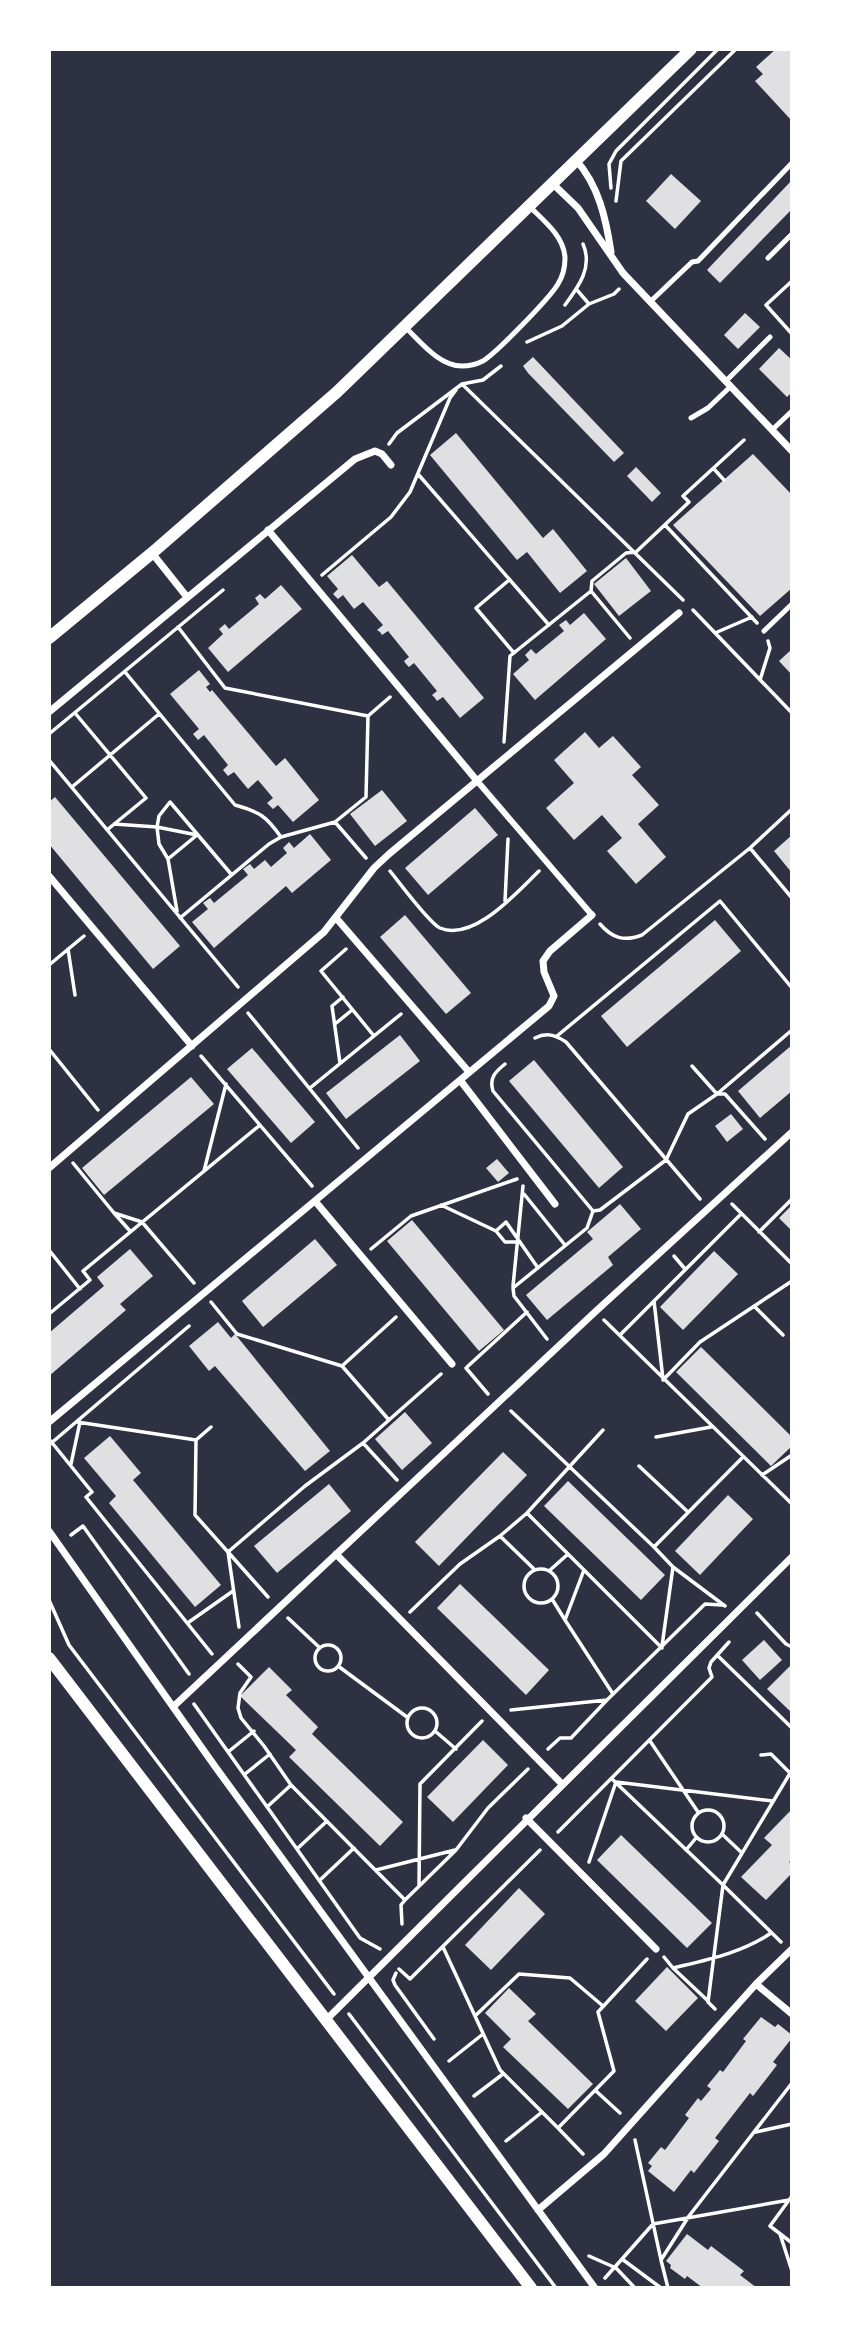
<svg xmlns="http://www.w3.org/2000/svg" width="841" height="2337" font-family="'Titillium Web',sans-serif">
<rect width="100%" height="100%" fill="#2d3142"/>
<path fill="#e0e0e3" d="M776 49H792V121L755 81 763 74 756 67Z
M671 174 701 201 675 229 646 201Z
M792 180V209L720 283 707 270Z
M745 313 760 327 738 349 724 335Z
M779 348 792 360V392L787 397 759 369Z
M533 357 624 453 614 462 528 373 523 366Z
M456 433 543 538 553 529 587 571 560 593 527 552 517 560 430 455Z
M753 454 792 495V588L760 616 673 525Z
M636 467 661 493 652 502 627 476Z
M352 555 379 587 387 581 484 698 460 718 443 697 437 701 435 698 432 695 437 691 414 663 409 667 406 664 404 661 409 657 388 631 382 635 380 632 377 630 383 625 363 602 354 609 343 595 338 599 333 594 338 589 327 576Z
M626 558 651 591 619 616 594 584Z
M281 585 302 609 228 672 208 648 223 634 219 629 225 624 229 629 259 604 255 598 260 594 265 599Z
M584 613 606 639 535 700 513 674 529 660 525 655 531 649 536 654 564 631 559 625 566 620 570 625Z
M792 649V675L779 661Z
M199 670 210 684 206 687 210 692 212 690 276 766 285 758 319 800 293 822 278 805 273 809 267 803 273 798 258 780 248 789 234 772 228 776 223 770 228 765 204 735 198 740 193 734 199 729 170 694Z
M585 732 599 748 613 736 641 767 632 775 659 805 638 824 666 857 636 884 607 851 622 838 602 815 574 840 546 808 574 783 554 760Z
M382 790 407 821 375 846 350 814Z
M55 797 180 946 153 969 49 844V802Z
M475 808 498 835 428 895 405 868Z
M310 834 331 860 292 893 286 886 214 948 192 922 208 909 203 903 210 898 214 903 248 875 243 869 250 864 254 869 265 860 271 867 287 853 283 848 289 842 294 848Z
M792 835V873L774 851Z
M405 915 471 993 446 1014 380 937Z
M715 920 741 951 627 1047 601 1016Z
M400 1035 420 1061 346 1119 326 1093Z
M792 1045V1091L760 1118 738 1091Z
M252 1048 315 1122 291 1143 227 1069Z
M534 1060 623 1167 599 1188 509 1081Z
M191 1077 214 1104 104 1195 82 1168Z
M731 1114 743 1129 727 1142 715 1126Z
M497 1159 509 1173 498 1182 486 1168Z
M620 1204 641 1229 608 1257 613 1265 547 1320 526 1295 593 1239 587 1232Z
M792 1205V1231L779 1218Z
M412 1220 504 1330 479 1351 387 1241Z
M315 1239 337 1265 263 1327 242 1301Z
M130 1249 153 1276 120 1304 126 1310 49 1376V1333L104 1286 97 1277Z
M714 1251 738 1274 683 1330 660 1307Z
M218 1322 231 1338 235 1334 330 1451 305 1471 215 1366 209 1371 189 1346Z
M701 1347 792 1437V1446L771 1466 676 1372Z
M405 1412 432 1443 402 1470 375 1439Z
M110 1436 141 1473 133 1480 221 1585 195 1607 109 1503 116 1496 84 1458Z
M503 1452 527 1475 439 1566 415 1542Z
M568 1481 665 1575 641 1600 544 1506Z
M329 1484 351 1511 277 1573 254 1546Z
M728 1495 753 1519 700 1575 675 1551Z
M460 1584 549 1670 526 1695 437 1608Z
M764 1640 782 1660 760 1680 742 1660Z
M791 1665 792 1667V1713L767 1689Z
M269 1667 292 1690 286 1695 318 1727 312 1734 403 1822 380 1846 289 1757 296 1750 240 1696Z
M483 1740 508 1765 453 1822 427 1797Z
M792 1809V1859L789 1862 792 1865V1873L766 1900 741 1877 772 1845 764 1838Z
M621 1835 712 1923 687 1948 597 1860Z
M519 1888 545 1914 491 1970 465 1945Z
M667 1967 698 1998 666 2031 635 2001Z
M509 1988 536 2014 528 2021 593 2084 568 2109 503 2047 511 2039 485 2013Z
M761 2017 775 2027 778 2024 792 2035V2038L773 2062 777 2065 753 2096 750 2093 715 2138 719 2141 694 2173 691 2170 674 2192 648 2171 652 2166 648 2163 661 2147 665 2150 689 2118 685 2115 698 2098 701 2101 711 2089 707 2086 720 2070 723 2072 746 2041 743 2039Z
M687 2234 708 2250 711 2246 744 2271 740 2275 757 2288H703L687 2276 685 2279 670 2268 671 2265 666 2261Z"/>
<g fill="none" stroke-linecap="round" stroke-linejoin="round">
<path stroke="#fff" stroke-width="3.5" d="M611 188 609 164 616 151 718 49
M616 201 621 161 736 49
M792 281 766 305 792 334
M577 290 589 304
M565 305C579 286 593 267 583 244
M527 342 562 326 589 304 614 294 619 289
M462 384 683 600
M389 444 397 433 462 384 483 380 501 366
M714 469 724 480
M418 474 549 625
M665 525 757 623
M322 575 391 517 410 492 450 398 456 390
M509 580 476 608 514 653
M591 591 630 638
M693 610 792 713
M178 627 225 688 368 716 366 797 335 822
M715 633 752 617
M125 672 235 805C260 812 266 816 281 837
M760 680 770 648 768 641
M75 713 146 798 107 830
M368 716 390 697
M49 734 223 590
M504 742 510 656 591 591 592 581 626 553 636 552 689 502 683 496 744 440
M49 760 238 987
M72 787 159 714
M792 809 750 848 792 898
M114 824 157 827 159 844 168 859 177 911
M168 859 197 835 157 827 159 816 170 802 231 874
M390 871C399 882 429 923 440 928 474 942 517 892 539 871
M505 901 508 839
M180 918 269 844 281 837 335 822 366 858
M600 924C612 938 624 942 642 935L750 848
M68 949 75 995
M346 949 321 971 374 1036
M49 965 84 936
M248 1013 358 1148
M335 1024 352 1010
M557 1036 720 901 792 988
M535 1038C547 1032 555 1035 566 1042L700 1199
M49 1049 98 1110
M201 1056 312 1186
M340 1063 332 1006 343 997
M505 1064C495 1072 489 1078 493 1091L593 1211 600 1210 666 1160 688 1114 717 1094 792 1030
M692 1066 717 1094H725L765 1139
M310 1088 401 1014
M73 1163 114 1213
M204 1171 226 1084
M524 1194 565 1245
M732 1204 792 1264
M441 1205 496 1231 505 1242H519
M130 1231 114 1213 142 1222 194 1283
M496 1231 506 1222 538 1268
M759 1232 792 1199
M371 1249 411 1216 517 1179
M49 1250 80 1289
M674 1256 685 1269
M513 1286 523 1186
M654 1301 663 1379
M211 1302 237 1334 342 1366 396 1317
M754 1306 783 1335
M49 1314 90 1280 83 1271 260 1125
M604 1320 792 1504
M620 1335 741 1214
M547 1339 514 1296 513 1288 587 1228 593 1211
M342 1366 389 1420
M467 1367 527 1312
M466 1368 488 1394
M663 1380 700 1342 792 1281
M511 1411 654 1547 743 1457
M77 1422 196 1440
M211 1427 196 1440 195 1515 228 1552 239 1627
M656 1437 711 1427
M49 1439 92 1492 86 1497 212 1654
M363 1443 397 1480
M49 1445 189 1326
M71 1464 80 1422
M639 1466 688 1512
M762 1475 792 1455
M527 1513 603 1430
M71 1535 83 1526 189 1674
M500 1536 534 1569
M654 1547 673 1567 725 1606
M524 1586a17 17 0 1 1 34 0a17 17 0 1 1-34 0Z
M549 1571 568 1554
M268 1597 228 1552 305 1486 363 1443 441 1374
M552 1599 565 1620 584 1570
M49 1600 69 1645 334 1994
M410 1612 460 1564 500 1536 527 1513 662 1648
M757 1613 786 1644 792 1647
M288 1618 320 1648
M565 1620 613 1694
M189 1622 233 1591
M315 1658a13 13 0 1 1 26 0a13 13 0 1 1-26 0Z
M662 1646 673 1567
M717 1655 792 1728
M238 1664 251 1677 240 1693 238 1708 241 1718 264 1746 291 1785 405 1900 401 1905 402 1924
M338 1666 407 1717
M194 1704 360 1938 380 1949
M407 1723a15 15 0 1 1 30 0a15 15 0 1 1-30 0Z
M511 1710 607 1700 705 1604 722 1605
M435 1731 456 1749
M650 1741 698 1812
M548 1749 560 1738H571L607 1700
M228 1752 254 1731
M761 1755 771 1754 790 1773
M245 1774 270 1754
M612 1779 723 1885 708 2002 715 2009
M267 1807 291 1785
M692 1826a16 16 0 1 1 32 0a16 16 0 1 1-32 0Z
M558 1832 712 1677 709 1668 711 1662 729 1642
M722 1834 742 1853
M298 1848 327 1821
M686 1850 696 1838
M589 1862 616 1782 773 1801
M376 1870 455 1850
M320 1880 354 1848
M419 1886 420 1784 482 1721
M405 1900 456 1850 488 1808 528 1769
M781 1942 723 1885 792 1770
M443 1947 500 2070 558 2128 614 2071 598 2012 647 1959
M664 1957 673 1968C706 1960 742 1953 771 1933
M673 1968 707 2000
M399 1969 410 1979 540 1850
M396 1973 393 1980 395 1985 434 2039
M349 2014 556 2288
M475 2016 519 1974 570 1978 603 2006
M449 2061 483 2034
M596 2091 620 2113
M474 2096 503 2074
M558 2128 583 2154
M756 2132 792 2124
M635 2140 661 2260
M506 2141 542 2112
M792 2196 770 2226 792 2243
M780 2234 792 2271
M589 2256 616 2268 635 2288
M605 2278 622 2259
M661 2288 622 2259 653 2224 789 2200
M668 2288 661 2260 689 2216 792 2083"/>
<path stroke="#fff" stroke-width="5" d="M768 258 792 234
M650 302 692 262 698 261 792 163
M405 327C421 342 439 366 462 366 469 366 477 364 483 361 497 352 549 299 558 284 563 276 565 267 565 258 564 236 543 220 529 206
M726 381 770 337
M691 418 708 408 730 387
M772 430 792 411
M764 631 792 604"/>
<path stroke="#fff" stroke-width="6" d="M478 782 592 915"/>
<path stroke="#fff" stroke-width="7" d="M576 160C599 186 606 219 611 252
M552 183 578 208 623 273 792 451
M268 530 478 782
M152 553 187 597
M49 712 355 459 375 451 382 454 391 465
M49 876 192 1046
M337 919 469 1072
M460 1080 555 1204
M49 1168 324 932 374 868 389 854 679 613
M315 1201 452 1364
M49 1422 549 1006 554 996 544 972 543 961 550 951 592 915
M49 1531 214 1765 595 2288
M336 1554 562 1784
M174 1706 595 1312 792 1132
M526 1818 656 1949
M756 1984 792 2014
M326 2020 792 1557
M538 2210 604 2154 756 1984 792 1949"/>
<path stroke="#fff" stroke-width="12" d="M49 638 152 553 337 392 691 49
M49 1658 531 2288"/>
</g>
<rect width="841" height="2337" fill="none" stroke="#ffffff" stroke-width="102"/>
</svg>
